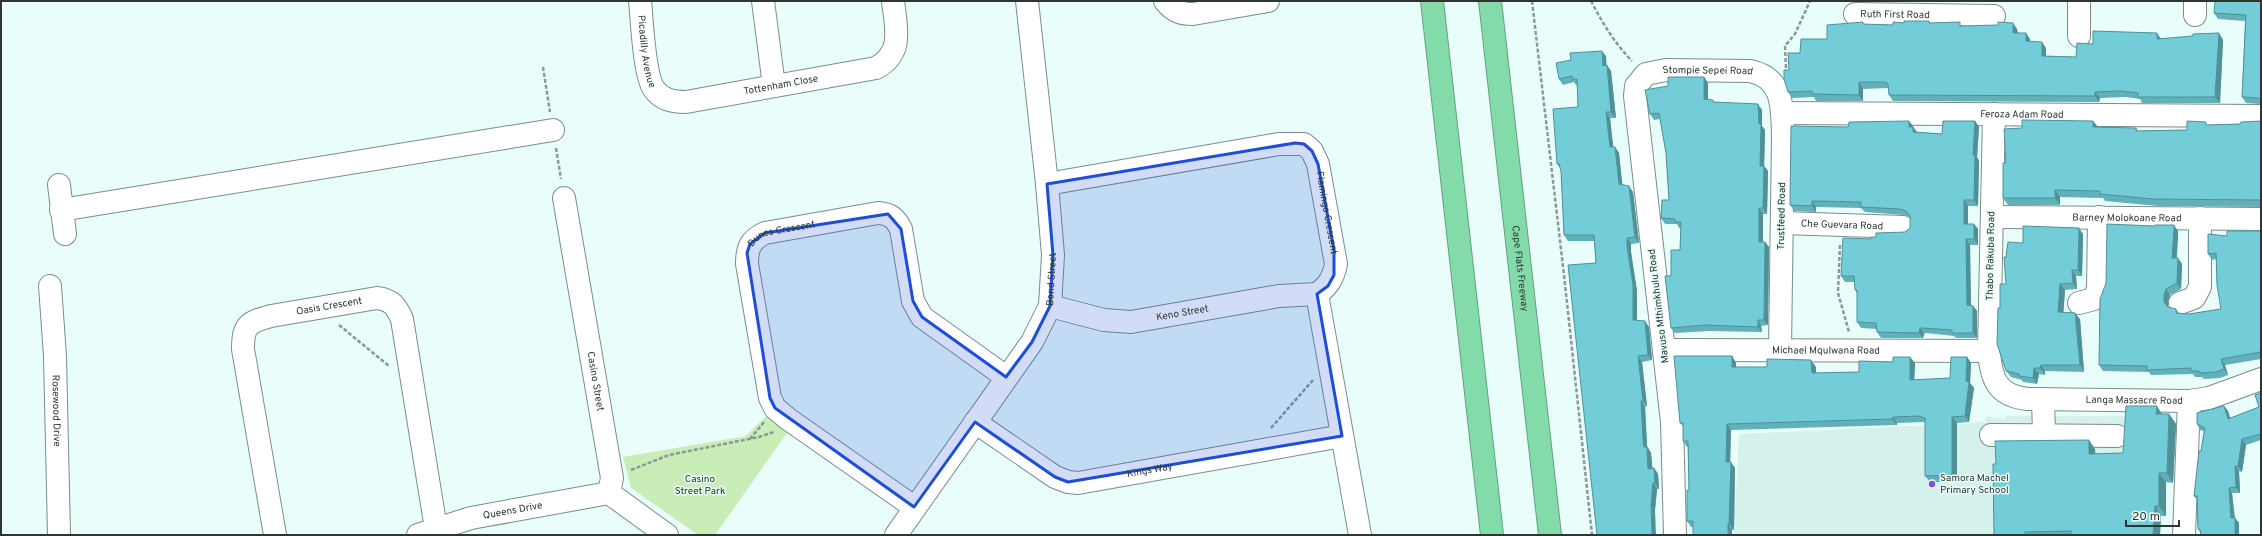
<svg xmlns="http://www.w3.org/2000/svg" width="2262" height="536" font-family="Overpass,sans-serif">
<rect width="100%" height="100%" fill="#e9fefa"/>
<path fill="#d4f2eb" d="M1986 416 2005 419V416H2131L2126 535H1734L1739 434 1975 423V421L1986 422Z"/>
<path fill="#c9edb7" d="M771 415 789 430 715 535H698L631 488 623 457 746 436 765 417Z"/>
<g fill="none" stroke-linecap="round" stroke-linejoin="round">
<defs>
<g id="minor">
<path id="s1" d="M640 1C642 20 644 75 654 89 662 100 673 102 686 102L876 68C904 53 896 28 893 1"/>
<path d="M763 1 774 86"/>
<path d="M1165 1C1173 11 1180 14 1193 14L1268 1"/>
<path d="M2195 1V15"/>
<path id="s2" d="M1855 14 1994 16"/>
<path d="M2079 36V1"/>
<path id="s3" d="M1782 113 2261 116"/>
<path id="s4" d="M1994 114 1989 351C1991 379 1997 396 2028 399L2189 401 2209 398 2261 379"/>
<path id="s5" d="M1047 184 1279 144H1304L1312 151 1318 164 1336 264C1333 279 1328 286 1317 294L1360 535"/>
<path d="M59 185 65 234"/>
<path id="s6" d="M564 198 612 478 609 493"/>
<path d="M61 210 553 130"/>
<path id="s7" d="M1992 217 2261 219"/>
<path id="s8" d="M1782 223 1903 227"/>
<path id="s9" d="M50 286 55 356 59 535"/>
<path d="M2079 303 2094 299 2098 289 2099 217"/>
<path d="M2180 303 2194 298 2200 287V218"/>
<path id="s10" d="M1050 306 1104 320 1131 322 1279 296 1317 294"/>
<path id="s11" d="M1664 350 1989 351"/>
<path d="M2043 399 2044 435"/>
<path id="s12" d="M975 422 1055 477 1068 482 1078 483 1342 436"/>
<path d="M1991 435 2117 436"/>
<path d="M609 493 667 535"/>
<path id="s13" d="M914 507 788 419 775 408 770 398 747 264C747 248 750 240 765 233L878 213C891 214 895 218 901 229L913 301 922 317 1006 377"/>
<path id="s14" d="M275 535 243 349C243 324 249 322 271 316L377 298C392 300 396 306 402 319L437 535"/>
<path id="s15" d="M418 535 471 518 609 493"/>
<path id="s16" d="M896 535 1032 342 1050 306 1053 255 1047 184 1027 1"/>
<path id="s17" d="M1675 535 1672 422 1635 96 1636 86 1646 74 1666 70 1750 71C1784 78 1782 107 1783 136L1780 349"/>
<path d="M2184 535 2189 401"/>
</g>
<g id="highway">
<path d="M1432 1 1492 535"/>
<path id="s18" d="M1490 1 1550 535"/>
</g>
</defs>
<use href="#minor" stroke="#7a8d89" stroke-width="24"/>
<use href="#highway" stroke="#65a181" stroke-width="24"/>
<path stroke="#8b9996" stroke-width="2.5" stroke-dasharray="4 2" stroke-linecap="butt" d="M1532 1 1564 275 1592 535
M1591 1C1602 22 1615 44 1632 61
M543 67 550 112
M1786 68 1785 46 1795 34 1810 1
M556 148 561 179
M1840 245 1838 293 1849 332
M339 325 389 366
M1271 428 1313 380
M750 439 764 422
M631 470 669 455 759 437 774 432"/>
<use href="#minor" stroke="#fff" stroke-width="22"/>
<use href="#highway" stroke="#83dbaa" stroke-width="22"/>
</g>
<path fill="#62b0ba" d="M2261 1V104L2246 103 2242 97 2245 21 2218 19 2214 13Z
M1929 21 1930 23 2017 29 2018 33 2030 39V41L2046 48V56L2076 57 2093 44 2161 38 2223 40 2220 103H2142L2140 99 2126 97 2100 98 2099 102 1893 101 1889 95V88L1863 89V101H1816L1814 97 1792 98 1788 92 1789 70 1800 53 1827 39 1864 24 1893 25 1904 23Z
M1606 56V66L1611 71 1616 118H1610L1613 147H1615L1619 153 1622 185 1633 192 1639 243 1631 244V252L1637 291V320L1649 327 1652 360 1642 362 1647 406 1645 407 1647 446 1651 453 1652 468H1654L1658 474 1659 489H1657L1655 510 1596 263 1594 241H1568L1564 235 1561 171V169L1557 164 1578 107 1577 85H1576L1574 82 1563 85 1559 79Z
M1704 77 1708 83V99L1715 102 1762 110V126L1765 130 1764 166 1768 171 1767 214H1763V242H1765L1769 247 1768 325 1761 326 1762 332 1709 331 1675 333 1671 328V276L1680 250 1681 228H1679L1677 224H1665L1661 218 1669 200 1666 153 1660 119 1654 120 1650 114 1668 86Z
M1975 121 1979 127 1977 157 1979 161 1978 206H1968V224H1974L1978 229V245H1970L1971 305 1973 306 1977 311V338H1956L1954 336 1926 333 1924 334 1923 338H1881L1877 332V329L1861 328 1857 322V293L1855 290V282H1845L1841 276 1871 239 1876 237 1905 232 1910 228V217L1904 215 1865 212 1861 208 1816 207V212L1794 211 1790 205 1848 127 1913 126 1917 132 1942 134Z
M2093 121 2097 127 2136 128 2138 131 2187 130 2208 125 2240 124 2261 121V207L2158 206 2105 201 2103 198 2060 197V205H2008L2003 198 2006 163 2022 128Z
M2178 231V235L2177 258H2178L2182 264 2181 289 2170 295 2168 301V307L2176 309 2179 313 2189 314 2221 309 2216 259 2212 260 2208 254 2227 236 2261 231V359L2225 365 2228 375 2220 378 2204 379 2202 377H2195L2193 374 2151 375 2149 372 2103 371 2099 365 2106 283Z
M2083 234 2082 276H2076L2077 289 2065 290 2063 313 2080 319 2084 372 2045 371V375L2039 374 2037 384 2023 382 2022 380 2011 377 2006 371 2000 308 2006 284V257Z
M1732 356 1736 363V367H1816V373L1859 372 1910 357 1915 363 1914 380 1950 378 1967 357 1971 363 1970 383 1974 388 1969 422 1957 423V482H1930L1925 476V423L1924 422 1897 423V425L1731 430 1730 462 1735 468 1734 530 1691 527 1687 521 1689 490 1688 447H1687L1683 441V426L1680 423Z
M2261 393V440L2246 445 2242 472 2239 471 2240 493H2232L2235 518 2239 523V535H2201L2200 532 2198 529 2197 500 2194 496 2204 431 2200 430 2197 424 2224 406 2228 411 2230 418 2259 407Z
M2162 414H2169L2176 424 2173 483 2166 482V516H2161L2160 535H1994L1996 464 2095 449V454L2123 453Z"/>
<path fill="#509097" d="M2013 23 2017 29 2018 39 2013 33Z
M2026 33 2030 39V47L2026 41Z
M2157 33 2161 39H2157Z
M2219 33 2223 40 2220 103 2215 97Z
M2042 42 2046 48V62L2042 56Z
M1602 51 1606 56 1607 72 1603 66Z
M1607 65 1611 71 1616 118 1611 112Z
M1704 77 1708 83V105L1704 99Z
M1859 82 1863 89V101L1859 95Z
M2095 92 2100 98 2099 102 2095 96Z
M1758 104 1762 110V126L1765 130 1764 171 1760 166Z
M1606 112 1610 118 1614 153 1610 147Z
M1909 121 1913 126V132V127L1917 133V138L1909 127Z
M1975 121 1979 127 1977 157 1979 161 1978 206 1974 200 1973 155Z
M2093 121 2098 127H2093Z
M1615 147 1619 153 1623 190 1619 184Z
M1764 166 1768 171 1767 214 1763 208Z
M1629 186 1633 192 1639 243 1635 237Z
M2055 190 2060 197V205L2055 198Z
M1964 200 1968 206V229L1964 224Z
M1812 201 1816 207V212L1812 206Z
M1759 208 1763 214V247L1759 242Z
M1974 224 1978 229V245L1974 239Z
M2174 225 2178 231V235L2176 264 2172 258Z
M2079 228 2083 234 2082 276 2078 270Z
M1627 238 1631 244V252L1637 291V326L1633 320 1627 246Z
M1966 239 1970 245 1971 311 1967 305Z
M1765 242 1769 247 1768 325 1764 320Z
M2178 258 2182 264 2181 289 2177 283Z
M2072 270 2076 276 2077 289 2073 283Z
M2060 284 2065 290 2063 319 2058 312Z
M2166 289 2170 295 2168 301V308L2164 302V295Z
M1973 306 1977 311V338L1973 333Z
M2075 313 2080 319 2084 372 2080 365Z
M1758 320 1761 326 1762 332 1758 327Z
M1645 321 1649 327 1652 360 1648 355Z
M1920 328 1924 334 1923 338 1919 333Z
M1638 356 1642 362 1647 406 1643 401Z
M1732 356 1736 363V373L1732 367Z
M1910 357 1915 363 1914 386 1910 380Z
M1967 357 1971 363 1970 383 1974 388 1969 422 1965 416Z
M2221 359 2225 365 2228 375 2224 369Z
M1811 360 1816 367V379L1812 373Z
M2041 365 2045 371V375L2040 368Z
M2034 368 2039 374 2037 384 2033 378Z
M1641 401 1645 407 1647 446 1651 453 1653 474 1648 469 1643 440Z
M2157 406 2163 416 2156 414Z
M2224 406 2228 411 2232 424 2228 419Z
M2169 414 2176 424 2173 483 2167 473Z
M1893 417 1897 423V425L1892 419Z
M1952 417 1957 423V482L1952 475Z
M1727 424 1731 430 1730 468 1726 462Z
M2242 439 2246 445 2242 472 2238 466Z
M2089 440 2095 449 2096 464 2089 454Z
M1731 462 1735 468 1734 530 1729 524Z
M2235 466 2239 471 2240 493 2236 487Z
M1654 468 1658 474 1659 489 1655 483Z
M2159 473 2166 482V516L2159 506Z
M1653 483 1657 489 1655 510 1656 535H1652L1651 504Z
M2229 488 2232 493 2235 523V518L2239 523V535H2235L2231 518Z
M2155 506 2161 516 2160 535H2153Z
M1728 524 1732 530V535H1728Z"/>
<path fill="#72cdd8" stroke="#509097" d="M2215 1H2261V99L2257 98 2242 97 2246 15 2214 13Z
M1904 21H1929V23L1960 22V26L1998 25V22L2013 23V33H2026V41L2042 42V56L2076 57 2077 43 2093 44V31L2157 33V39L2193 36V34L2219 33 2215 97H2138V93L2121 91 2095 92V96L1889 95 1888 84 1886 82H1859V95L1812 94V91L1788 92 1784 79V70H1789L1788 53H1800L1801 39H1827V25L1863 22V24L1893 25V22L1904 23Z
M1602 51 1603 66 1607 65 1611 112H1606L1610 147H1615L1619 184 1629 186 1635 237 1627 238V246L1633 285V320L1645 321 1648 355 1638 356 1643 401H1641L1643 440 1644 447H1647L1648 469 1654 468 1655 483H1653L1651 504 1652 535H1597L1568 265 1596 263 1594 235H1564L1561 171 1559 164H1557L1553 109 1578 107 1577 79H1572V76L1559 79 1556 63 1571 60 1570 53Z
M1668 77H1704V99L1713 100V102L1758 104 1759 124H1761L1760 166H1764L1763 208H1759V242H1765L1764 320H1758V327L1705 325 1671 328 1665 276H1671V250H1680L1681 222H1675V219L1661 218 1662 200H1669L1666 153 1659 113 1650 114 1645 90 1668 86Z
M2022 120 2093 121V127L2136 128V131L2187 130V121L2206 122V125L2240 124 2241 122 2261 121V200L2153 199 2100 194V191L2055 190V198H2003V163H2006L2004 129 2022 128Z
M1909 121V127H1913V132L1942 134 1943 121H1975L1973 155H1975L1974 200H1964V224H1974V239H1966L1967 305 1973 306V333H1952V330L1922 328H1920L1919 333 1877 332 1876 323 1857 322V290H1855L1854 276H1841L1843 238 1871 239V237H1876V233L1905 232 1910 228V216L1906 211 1900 209 1861 207V202L1812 201V206L1790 205 1791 126 1848 127 1849 122Z
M2107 224 2155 226V225H2174V229L2172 258H2178L2177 283 2166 289 2164 295V302L2168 307 2176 309V313L2189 314 2221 309 2217 285 2216 253 2208 254V234L2227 236V231H2261V352L2221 359 2224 369 2216 372 2200 373 2199 371H2191V368L2147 370V366L2099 365 2100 299 2106 283Z
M2023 226 2079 228 2078 270H2072L2073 283 2060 284 2058 312 2075 313 2080 365H2041L2040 368H2034L2033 378 2019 376V374L2006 371 1997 344 1998 308H2000V284H2006L2004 257H2006L2008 242 2023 243Z
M1674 356H1732V367H1767V359L1811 360 1812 373 1859 372V361L1893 362V357H1910V380L1950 378 1951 357H1967L1966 381 1969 382 1965 416 1952 417V475L1925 476V418L1919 416 1893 417 1892 419 1727 424 1726 462H1731L1729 524H1728V535H1693V521H1687V490H1689L1688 441H1683V423H1680Z
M2261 393V434L2242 439 2238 466H2235L2236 487 2229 488 2231 518H2235V535H2201L2200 529H2198L2197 496H2194L2199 451H2201L2205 428 2197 424V413L2224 406 2228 419 2259 407 2255 395Z
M2126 406H2157L2156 414H2169L2167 473H2159V506H2155L2153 535H2071V531L2025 532V535H1994L1993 464H1996L1995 441 2089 440V454L2123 453Z"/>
<path fill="#1d4ed8" fill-opacity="0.2" stroke="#1d4ed8" stroke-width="3" stroke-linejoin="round" d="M1295 143 1304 144 1312 151 1318 164 1334 250V275L1328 286 1317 294 1342 436 1068 482 1055 477 975 422 914 507 775 408 770 398 747 253 750 244 765 233 888 214 901 229 913 301 922 317 1006 377 1032 342 1050 306 1053 255 1047 184Z"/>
<circle fill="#8252ca" stroke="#e9fefa" stroke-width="1.5" cx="1932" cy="484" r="4"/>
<g text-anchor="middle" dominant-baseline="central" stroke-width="3" stroke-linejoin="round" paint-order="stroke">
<g font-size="10" fill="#2e3634" stroke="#e9fefa">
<text stroke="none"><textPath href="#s2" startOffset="40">Ruth First Road</textPath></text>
<text stroke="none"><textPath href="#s1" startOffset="51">Picadilly Avenue</textPath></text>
<text stroke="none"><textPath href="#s17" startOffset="529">Stompie Sepei Road</textPath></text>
<text stroke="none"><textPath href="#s1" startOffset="222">Tottenham Close</textPath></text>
<text stroke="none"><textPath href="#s3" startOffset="240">Feroza Adam Road</textPath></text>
<text stroke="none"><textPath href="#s5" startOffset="335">Flamingo Crescent</textPath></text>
<text transform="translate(1782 216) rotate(-89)">Trustfeed Road</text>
<text stroke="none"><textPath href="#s7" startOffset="135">Barney Molokoane Road</textPath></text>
<text stroke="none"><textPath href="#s8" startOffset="60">Che Guevara Road</textPath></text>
<text stroke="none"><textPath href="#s13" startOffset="372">Dunes Crescent</textPath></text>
<text transform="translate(1991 256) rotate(-89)">Thabo Rakuba Road</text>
<text stroke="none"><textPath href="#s18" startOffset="269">Cape Flats Freeway</textPath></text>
<text stroke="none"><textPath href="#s16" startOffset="303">Bond Street</textPath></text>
<text stroke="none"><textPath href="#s14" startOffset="297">Oasis Crescent</textPath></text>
<text transform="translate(1659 306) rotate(-97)">Mavuso Mthimkhulu Road</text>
<text stroke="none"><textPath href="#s10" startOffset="135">Keno Street</textPath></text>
<text stroke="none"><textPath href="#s11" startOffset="162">Michael Mqulwana Road</textPath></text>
<text stroke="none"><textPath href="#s6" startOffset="186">Casino Street</textPath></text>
<text stroke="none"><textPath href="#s4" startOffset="413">Langa Massacre Road</textPath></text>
<text stroke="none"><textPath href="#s9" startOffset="125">Rosewood Drive</textPath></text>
<text stroke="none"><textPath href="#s12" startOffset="194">Kings Way</textPath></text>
<text stroke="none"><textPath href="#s15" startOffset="98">Queens Drive</textPath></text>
</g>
<g font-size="10" fill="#2e3634" stroke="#e9fefa" text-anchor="start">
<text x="1940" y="478">Samora Machel<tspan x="1940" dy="12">Primary School</tspan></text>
</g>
<g font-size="10" fill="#183108" stroke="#e9fefa">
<text x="700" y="479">Casino<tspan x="700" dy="12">Street Park</tspan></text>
</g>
</g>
<rect width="2262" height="536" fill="none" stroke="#2e3634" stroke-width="4"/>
<path d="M2126 520v6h53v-6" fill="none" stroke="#2e3634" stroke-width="2"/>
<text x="2132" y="520" font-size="12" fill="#2e3634" stroke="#e9fefa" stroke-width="3" paint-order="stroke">20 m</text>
</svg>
